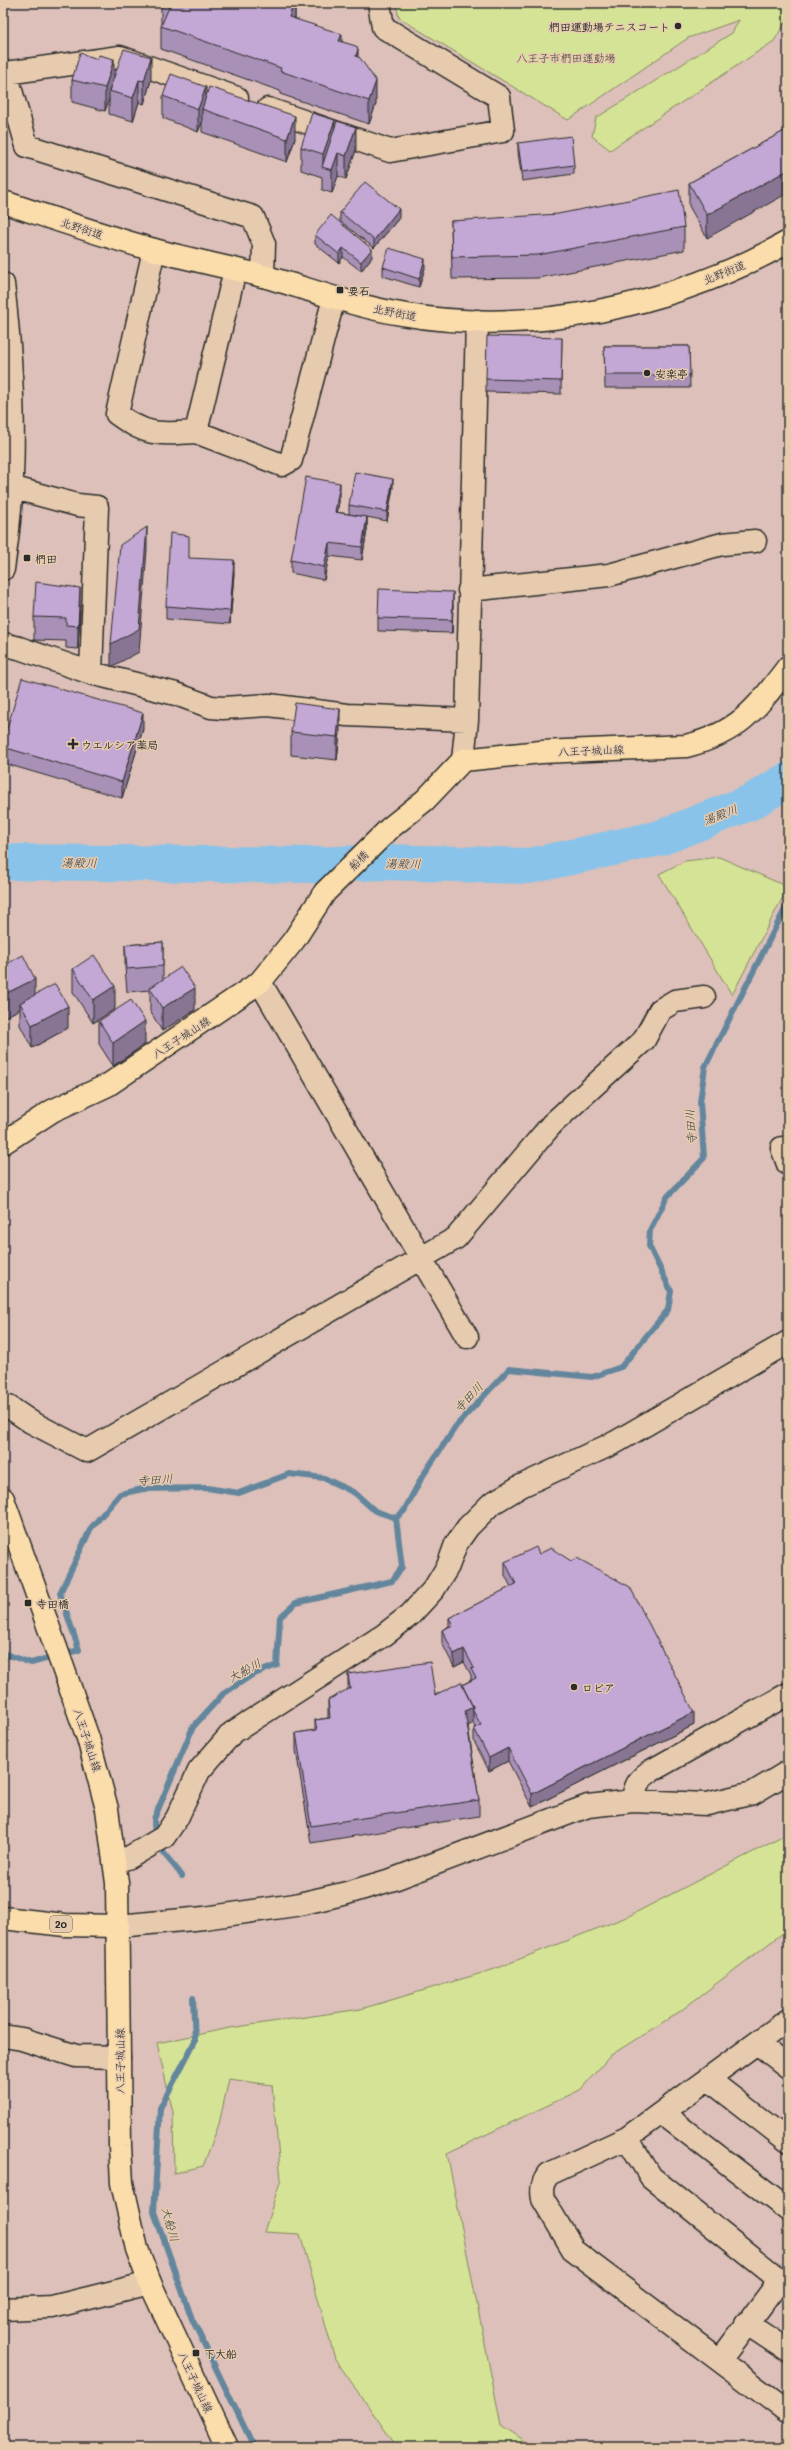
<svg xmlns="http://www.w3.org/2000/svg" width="791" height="2450" font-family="Mali,'Klee One',sans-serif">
<rect width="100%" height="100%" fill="#dcc0b9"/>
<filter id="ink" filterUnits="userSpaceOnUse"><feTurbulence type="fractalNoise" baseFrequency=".025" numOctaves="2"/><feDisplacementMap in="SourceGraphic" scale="8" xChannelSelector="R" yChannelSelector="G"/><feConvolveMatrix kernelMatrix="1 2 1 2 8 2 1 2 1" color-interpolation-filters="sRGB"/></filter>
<g filter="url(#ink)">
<path fill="#d5e396" stroke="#808760" d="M396 3H788V18L774 41 610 150 592 136 596 118 732 33 739 20 688 38 568 120 399 18Z
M719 857 788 887 732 995 659 874 685 861Z
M788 1834V1929L679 2012 611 2055 580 2090 447 2153 501 2425 534 2447H397L335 2359 300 2234 264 2232 281 2179 272 2085 229 2079 219 2124 203 2166 174 2173 173 2112 157 2043 230 2028 361 2009 492 1970 629 1916Z"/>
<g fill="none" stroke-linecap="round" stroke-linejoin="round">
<path stroke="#64869d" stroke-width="6" d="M3 1653 31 1663 79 1650 60 1593 91 1528 120 1494 143 1489 207 1488 239 1493 289 1474 324 1478 355 1493 375 1511 396 1518 404 1511 422 1477 456 1426 509 1369 592 1377 621 1367 668 1310 671 1291 649 1246 650 1230 667 1197 704 1158 700 1102 705 1067 788 903
M182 1876C166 1853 154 1851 154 1819L193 1727 223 1694 252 1675 277 1665 280 1617 296 1603 392 1581 402 1567 396 1518
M193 1998 195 2041 160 2108 154 2212 192 2319 254 2447"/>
<path stroke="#8ac3e9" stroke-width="36" d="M3 862 315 865 381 862 529 866 660 838 751 802 788 780"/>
<defs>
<path id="minor" d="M237 98 120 57 6 73 27 146 253 217 264 244 263 276
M268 109 390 151 503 131 499 97 383 27 379 3
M154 250 117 414C148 437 159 434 196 432L235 270
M3 284C14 379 18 474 3 569
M196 432 282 465 291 460 334 298
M11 487 77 505 97 507 91 673
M469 590 609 575 722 544 755 541
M3 644 19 648 91 673 176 694 211 707 223 708 269 705 347 715 467 720
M463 760 467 720 477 321
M260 982 467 1337
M782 1148 788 1164
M3 1406 9 1407 31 1422 87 1451 456 1238 552 1124 644 1040 660 1010 675 1001 704 997
M633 1801C634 1787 638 1780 649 1772L788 1694
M115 1862 130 1857 164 1837 177 1818 199 1771 232 1733 384 1635 410 1615 434 1589 448 1566 456 1544 468 1527 491 1504 521 1486 616 1442 788 1342
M118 1926 204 1918 295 1905 347 1893 394 1879 588 1806 633 1801 707 1804 753 1793 788 1772
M788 2020 627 2138 549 2174C542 2182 541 2189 543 2199L574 2251 788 2412
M3 2036 22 2039 76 2056 119 2057
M757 2043 788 2067
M708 2079 788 2141
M662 2113 788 2210
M627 2138 651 2177 775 2276V2287L720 2360
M3 2309 52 2307 150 2283
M746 2323 788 2351"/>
<path id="major" d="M3 202C52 218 101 235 151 249 188 259 226 267 263 276 309 289 354 306 401 314 532 337 673 306 788 242
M3 1143 52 1111 108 1085 260 982 294 940 325 892 390 828 425 800 463 760 541 752 686 746C739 733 757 708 788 667
M3 1499 88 1738 107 1809 117 1883 120 2146 122 2183 137 2249 150 2283 227 2447"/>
<path id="highway" d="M3 1918 65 1925 118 1926"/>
</defs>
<use href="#minor" stroke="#2b2b2b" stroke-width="25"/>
<use href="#major" stroke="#2b2b2b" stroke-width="25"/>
<use href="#highway" stroke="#2b2b2b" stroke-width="25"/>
<use href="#minor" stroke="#e7cbae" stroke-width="22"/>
<use href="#major" stroke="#fbddab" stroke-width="22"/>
<use href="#highway" stroke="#fbddab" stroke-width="22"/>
</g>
<path fill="#a890b6" stroke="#2b2b2b" d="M161 3H295V19L342 41 358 57 376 104 369 124 280 94V91L161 49V26L162 25 161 24Z
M114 77 151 80 144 104 139 102 133 121 109 114V99L105 111 72 102V80Z
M163 96H206L295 139 287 162 202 132V122L198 132 163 118Z
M335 129 356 150 346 179 338 176 332 193 322 190V177L301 170V147Z
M788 129 707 238 689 206V183Z
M518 143 574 165V174L522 181 518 152Z
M340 212 399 218 374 248 340 221Z
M451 221 684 227V250L538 278 452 279Z
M315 235 372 257 361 271 343 257 339 263 315 244Z
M383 267 425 268 419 287 383 276Z
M562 338 561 394 486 392V379Z
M604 346H689L690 388H605Z
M393 487 387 521 367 517V530L362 560 329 556 324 580 291 573V560L340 496 337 512 364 517 349 514V505Z
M234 573 230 624 166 619V606Z
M453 605 452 633 378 631V618Z
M80 611 78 649 66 648V641L34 640V617Z
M143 729 122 798 3 763V742Z
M291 732H340L337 760 291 755Z
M163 942V979L195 1010 162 1031 150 1011V990L127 992 125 967V945Z
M3 966 35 994 68 1028 32 1048 20 1025V1009L3 1018Z
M73 969 115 1009 93 1023 73 992Z
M99 1021 145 1044 113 1066 99 1044Z
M539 1554 694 1725 532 1807 508 1761 489 1771 474 1741V1728H475L473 1723 468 1726 479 1800V1816L311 1843 296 1750V1733L315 1730V1720L328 1718V1700L348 1690V1674L435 1695 462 1685 471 1680V1675L464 1662 454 1667 442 1643V1630L449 1626V1618L511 1587 505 1575V1562Z"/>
<path fill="#887594" stroke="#2b2b2b" d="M294 3H295V23L289 17Z
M342 34V57L339 41Z
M358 49V72L356 56Z
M151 57V80L144 104V81Z
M114 59V82L109 91V99L105 111V88Z
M139 80V102L133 121V98Z
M376 81V104L369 124V101Z
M206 87V110L202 109V122L198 132V109Z
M295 116V139L287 162V139Z
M335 120V143L323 167V154Z
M356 127V150L346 179V156Z
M338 153V176L332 193V170Z
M788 170V193L707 238V215Z
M399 209V218L374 248V240Z
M343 248V257L339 263V254Z
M372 249V257L361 271V262Z
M425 259V268L419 287V279Z
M393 479V487L387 521V512Z
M340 483V496L335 525V512Z
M367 517V530L362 560V547Z
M147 527V550L139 652 111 667V644Z
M329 543V556L324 580V567Z
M234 560V573L230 624V611Z
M80 588V611L78 649V626Z
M453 592V605L452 633V620Z
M340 709V732L337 760V737Z
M143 713V729L122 798V782Z
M35 979V1002L20 1003V1009L3 1018V995Z
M115 986V1009L93 1023V1000Z
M195 988V1010L162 1031V1008Z
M68 1006V1028L32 1048V1025Z
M145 1021V1044L113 1066V1043Z
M464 1649V1662L454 1667V1654Z
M473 1707V1723L465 1728V1711Z
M694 1712V1725L532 1807V1794Z
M508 1748V1761L489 1771V1758Z"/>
<path fill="#c3a7d4" stroke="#2b2b2b" d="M165 3H294L289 17 342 34 339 41 356 46 358 49 356 56 360 58 376 81 369 101 280 71 281 68 161 26 170 5Z
M124 49 151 57 144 81 139 80 133 98 109 91Z
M80 53 98 59 99 55 114 59 105 88 72 80Z
M171 74 206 87 198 109 163 96Z
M209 87 295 116 287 139 202 109Z
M312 113 335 120 323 154 301 147Z
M337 121 356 127 346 156 338 153 332 170 322 167Z
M788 129V170L707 215 689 183Z
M571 136 574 165 522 172 518 143Z
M365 182 399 209 374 240 340 212Z
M679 190 684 227 538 255 452 257 451 221 558 214Z
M331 215 372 249 361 262 343 248 339 254 315 235Z
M389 248 425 259 419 279 383 267Z
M487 336 562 338 561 381 486 379Z
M604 346H689L690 375H605Z
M355 472 393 479 387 512 349 505Z
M306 477 340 483 335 512 367 517 362 547 329 543 324 567 291 560Z
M147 527 139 629 111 644 120 545Z
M170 533 189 536V558L234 560 230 611 166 606Z
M36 582 80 588 78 626 66 625V618L34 617Z
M379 589 453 592 452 620 378 618Z
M22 678 143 713 122 782 3 747V742Z
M295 703 340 709 337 737 291 732Z
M163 942V966L127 969 125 945Z
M23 955 35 979 3 995V966Z
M94 955 115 986 93 1000 73 969Z
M181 967 195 988 162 1008 150 988Z
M55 984 68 1006 32 1025 20 1003Z
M131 1000 145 1021 113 1043 99 1021Z
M536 1547 539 1554 551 1548 571 1561 577 1558 630 1587 694 1712 532 1794 508 1748 489 1758 474 1728 481 1725 473 1711V1707L462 1685 476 1678 471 1669 474 1668 464 1649 454 1654 442 1630 453 1625 449 1618 516 1584 505 1562Z
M430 1662 435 1695 461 1682 473 1707 465 1711 479 1800 311 1826 296 1733 317 1730 315 1720 330 1718 328 1700 350 1688 348 1674Z"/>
</g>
<g fill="#2b2b2b" stroke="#e7cbae" stroke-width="1.5">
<circle cx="678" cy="26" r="4"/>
<rect x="336" y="286" width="8" height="8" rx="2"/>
<circle cx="647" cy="373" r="4"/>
<rect x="23" y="554" width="8" height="8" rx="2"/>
<path d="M71 738h4v4h4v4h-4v4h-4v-4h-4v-4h4z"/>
<rect x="24" y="1599" width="8" height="8" rx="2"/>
<circle cx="574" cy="1687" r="4"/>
<rect x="192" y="2349" width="8" height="8" rx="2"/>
</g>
<g text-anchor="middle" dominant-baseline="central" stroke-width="3" stroke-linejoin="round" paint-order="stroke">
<rect fill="#e7cbae" stroke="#635b52" stroke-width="1" x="50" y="1916" width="22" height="16" rx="3"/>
<g font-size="10" font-weight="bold" fill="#2b2b2b">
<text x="61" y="1924">20</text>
</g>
<g font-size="11" font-weight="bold" fill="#2b2b2b" stroke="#e7cbae" text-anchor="start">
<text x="670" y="26" text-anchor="end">椚田運動場テニスコート</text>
<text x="348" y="290">要石</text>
<text x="655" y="373">安楽亭</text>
<text x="35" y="558">椚田</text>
<text x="81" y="744">ウエルシア薬局</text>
<text x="36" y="1603">寺田橋</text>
<text x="582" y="1687">ロピア</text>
<text x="204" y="2353">下大船</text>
</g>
<g font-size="11" fill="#3c3d36" stroke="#e7cbae">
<text x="566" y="57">八王子市椚田運動場</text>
</g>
<g font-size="11" fill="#2b2b2b" stroke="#e7cbae">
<text transform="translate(82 228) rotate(18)">北野街道</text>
<text transform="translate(724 272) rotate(-22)">北野街道</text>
<text transform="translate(395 312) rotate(11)">北野街道</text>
<text transform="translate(591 750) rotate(-2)">八王子城山線</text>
<text transform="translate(358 860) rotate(-45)">船橋</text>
<text transform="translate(181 1037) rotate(-33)">八王子城山線</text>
<text transform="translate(88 1740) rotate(72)">八王子城山線</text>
<text transform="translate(119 2061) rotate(-90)">八王子城山線</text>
<text transform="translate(196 2382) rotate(65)">八王子城山線</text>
</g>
<g font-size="12" font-style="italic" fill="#394248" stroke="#e7cbae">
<text transform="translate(720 814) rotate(-22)">湯殿川</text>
<text transform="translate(79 862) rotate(1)">湯殿川</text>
<text transform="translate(403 863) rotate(1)">湯殿川</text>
<text transform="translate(690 1127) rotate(-94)">寺田川</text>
<text transform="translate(468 1397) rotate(-47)">寺田川</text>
<text transform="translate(155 1479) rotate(-4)">寺田川</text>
<text transform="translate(244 1670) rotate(-29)">大船川</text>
<text transform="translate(171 2224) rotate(74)">大船川</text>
</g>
</g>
<rect width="791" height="2450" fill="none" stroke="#e7cbae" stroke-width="16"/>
<rect x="8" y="8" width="775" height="2434" fill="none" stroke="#2b2b2b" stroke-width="1.5" filter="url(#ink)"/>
</svg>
